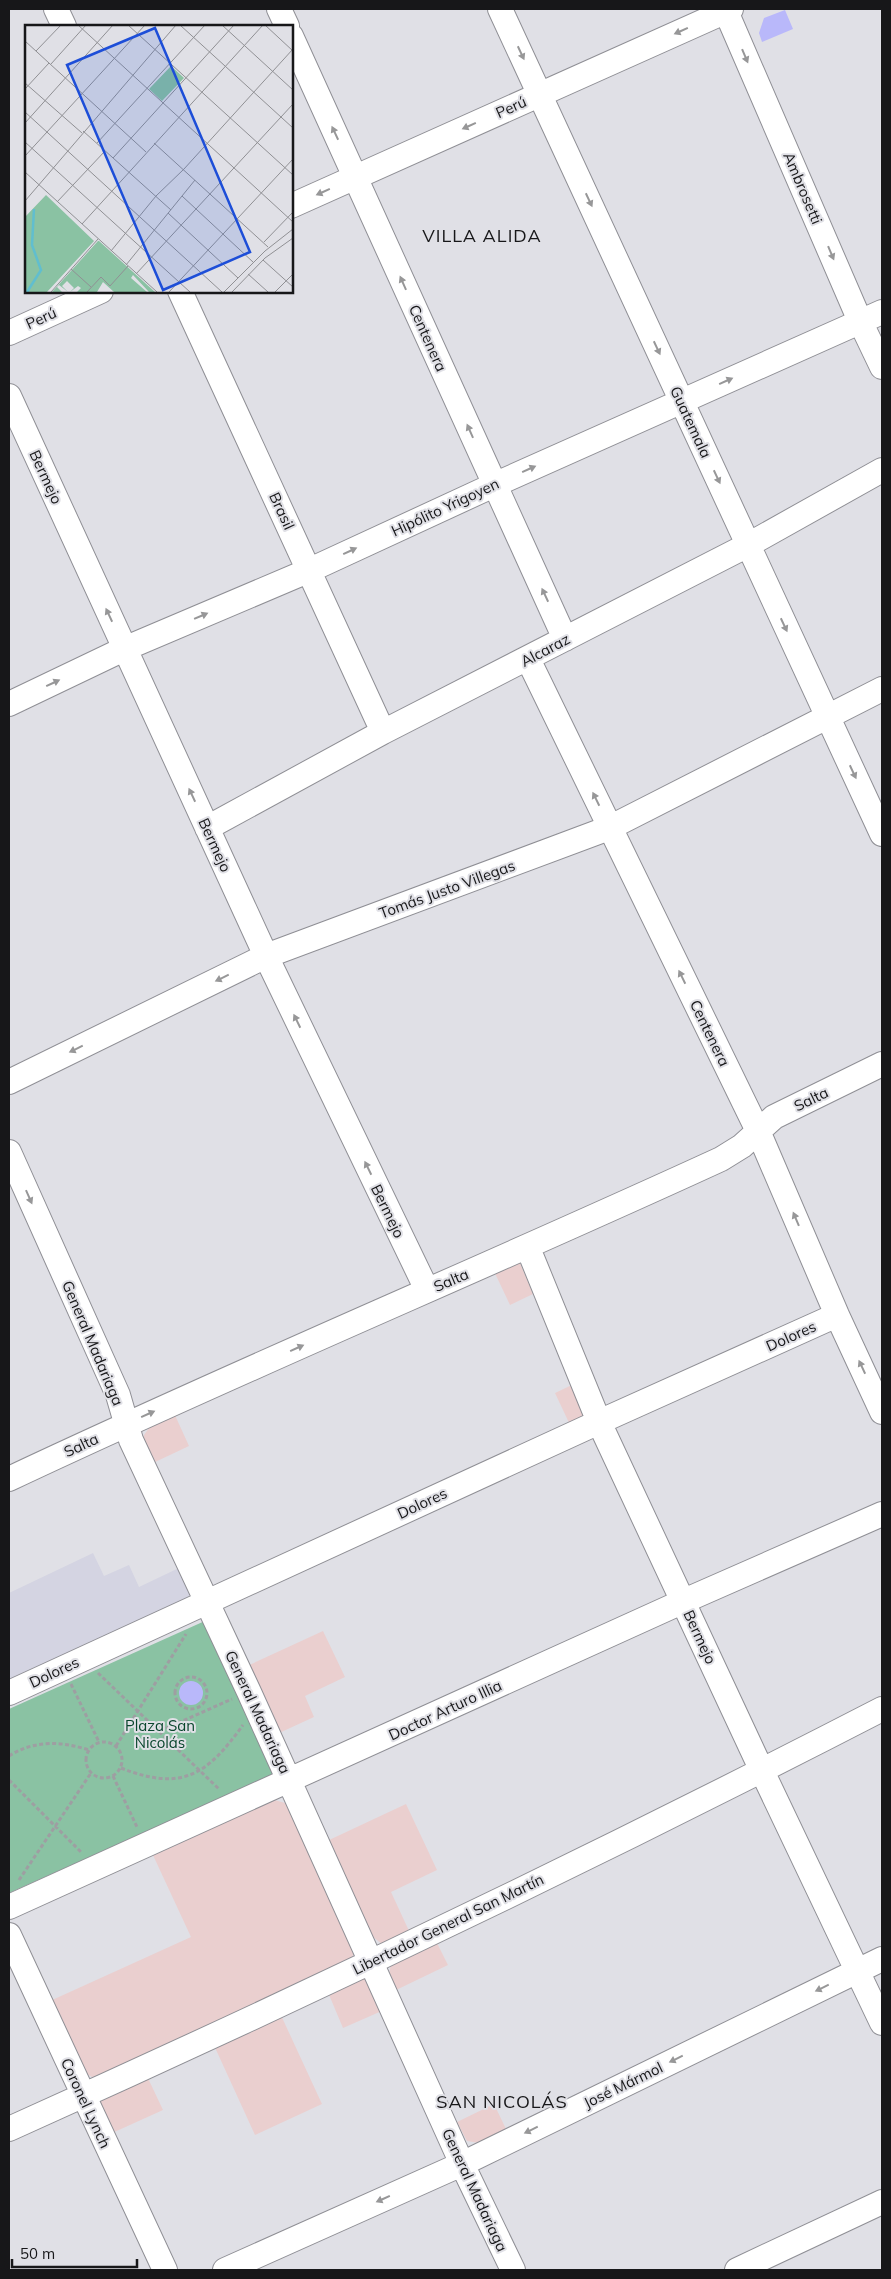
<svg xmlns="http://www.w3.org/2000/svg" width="891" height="2279" font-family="Mulish,sans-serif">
<rect width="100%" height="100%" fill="#e0e0e6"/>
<path fill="#eacfcf" d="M515 1260 520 1263 533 1294 510 1305 493 1269Z
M574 1384 585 1413 582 1419 571 1427 555 1393Z
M174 1413 189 1446 153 1463 143 1440 144 1435 152 1424Z
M323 1631 345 1677 305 1696 314 1717 277 1734 245 1667Z
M271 1799 292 1805 355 1952 351 1959 99 2076 92 2077 85 2073 50 2001 191 1937 152 1853Z
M406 1804 437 1870 391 1892 410 1933 382 1944 373 1937 327 1841Z
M434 1937 448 1965 394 1991 389 1975 391 1963Z
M360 1978 369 1980 384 2010 343 2028 327 1990Z
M279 2011 322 2104 255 2135 212 2041Z
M146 2074 163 2110 110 2134 98 2108 101 2097Z
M494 2104 506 2129 479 2143 467 2141 457 2122Z"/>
<path fill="#d4d4e2" d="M93 1553 104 1576 129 1565 139 1587 183 1566 193 1593 190 1599 9 1683V1593Z"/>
<path fill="#8ac2a3" d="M207 1620 277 1773 9 1893V1709Z"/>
<path fill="#b9b8fa" d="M785 10 793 29 762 42 759 33 764 18Z
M179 1693a12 12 0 1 1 24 0a12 12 0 1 1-24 0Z"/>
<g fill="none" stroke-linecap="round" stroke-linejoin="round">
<defs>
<path id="minor" d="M56 9 64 26
M279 9 287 26
M500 9 882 834
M725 9 860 321 882 367
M291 36 565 639
M291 206 731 9
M180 291 383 732
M9 333 101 291
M9 396 266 956 427 1290
M528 659 758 1131 837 1315 882 1412
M9 704 124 649 310 570 494 485 882 312
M207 828 383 732 748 545 882 470
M9 1082 266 956 609 828 882 689
M9 1152 118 1395 131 1440 249 1692 462 2164 513 2270
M528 1248 599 1422 762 1771 882 2023
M9 1479C244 1368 484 1268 721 1159L742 1146 774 1117 882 1064
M9 1693 599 1422 837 1315
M9 1907 684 1601 882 1514
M9 1935 165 2270
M9 2129C303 1997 595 1857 882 1709
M225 2270 462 2164 882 1959
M737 2270 882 2202"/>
</defs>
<use href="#minor" stroke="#8f8f95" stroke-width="26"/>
<path stroke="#9e9ea2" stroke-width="3" stroke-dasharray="4 2.5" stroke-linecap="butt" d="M98 1673 220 1790
M175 1693a16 16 0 1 1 32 0a16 16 0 1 1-32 0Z
M71 1684 99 1742
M160 1731 232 1699
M86 1760a18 18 0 1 1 36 0a18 18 0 1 1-36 0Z
M116 1746 186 1634
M9 1756C34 1740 61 1741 89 1750
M121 1768C182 1792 207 1775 243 1725
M113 1776 137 1827
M9 1780 82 1853
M19 1880 91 1773"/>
<use href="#minor" stroke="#fff" stroke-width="24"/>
</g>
<defs><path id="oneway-solid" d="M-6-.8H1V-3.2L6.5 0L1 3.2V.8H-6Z" transform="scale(1.25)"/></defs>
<g fill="#979798">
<use href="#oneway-solid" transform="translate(681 31) rotate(156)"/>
<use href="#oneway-solid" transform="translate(521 53) rotate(65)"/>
<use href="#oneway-solid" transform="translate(745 56) rotate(67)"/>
<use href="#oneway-solid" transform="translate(469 126) rotate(156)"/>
<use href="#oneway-solid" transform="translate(335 133) rotate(-115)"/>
<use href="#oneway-solid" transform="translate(323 192) rotate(156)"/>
<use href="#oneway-solid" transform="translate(589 200) rotate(65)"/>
<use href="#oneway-solid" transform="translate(831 253) rotate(67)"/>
<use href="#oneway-solid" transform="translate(403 283) rotate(-114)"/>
<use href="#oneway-solid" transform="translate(657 348) rotate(65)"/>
<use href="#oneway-solid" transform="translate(726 381) rotate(-24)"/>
<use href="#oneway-solid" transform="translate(470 431) rotate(-114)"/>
<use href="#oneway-solid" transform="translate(529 469) rotate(-24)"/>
<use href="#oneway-solid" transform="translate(717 477) rotate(65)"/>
<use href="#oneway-solid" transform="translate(350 551) rotate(-25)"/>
<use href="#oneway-solid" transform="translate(545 595) rotate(-115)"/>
<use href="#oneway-solid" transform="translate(109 615) rotate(-115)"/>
<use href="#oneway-solid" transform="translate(201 616) rotate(-23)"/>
<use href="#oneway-solid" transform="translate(784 625) rotate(65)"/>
<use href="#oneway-solid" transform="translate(53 683) rotate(-25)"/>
<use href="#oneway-solid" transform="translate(853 772) rotate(65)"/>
<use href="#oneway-solid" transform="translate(192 795) rotate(-115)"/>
<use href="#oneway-solid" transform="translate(596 799) rotate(-116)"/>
<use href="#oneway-solid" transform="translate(682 977) rotate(-116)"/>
<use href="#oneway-solid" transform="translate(222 978) rotate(154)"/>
<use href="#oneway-solid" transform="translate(297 1021) rotate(-116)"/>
<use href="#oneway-solid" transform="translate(76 1049) rotate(154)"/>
<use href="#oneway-solid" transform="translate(368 1168) rotate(-116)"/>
<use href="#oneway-solid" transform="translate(29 1197) rotate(66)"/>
<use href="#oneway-solid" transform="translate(796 1219) rotate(-113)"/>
<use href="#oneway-solid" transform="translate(297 1348) rotate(-24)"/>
<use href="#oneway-solid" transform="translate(862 1367) rotate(-115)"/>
<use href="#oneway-solid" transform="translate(148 1414) rotate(-24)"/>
<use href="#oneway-solid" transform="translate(822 1988) rotate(154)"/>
<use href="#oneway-solid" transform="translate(676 2059) rotate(154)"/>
<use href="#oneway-solid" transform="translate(531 2130) rotate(154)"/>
<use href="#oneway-solid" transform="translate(383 2199) rotate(156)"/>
</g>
<g text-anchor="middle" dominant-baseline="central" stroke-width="4" stroke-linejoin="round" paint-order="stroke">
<g font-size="15" fill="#171719" stroke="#e0e0e6">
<text transform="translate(511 107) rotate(-24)">Perú</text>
<text transform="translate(803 188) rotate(67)">Ambrosetti</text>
<text transform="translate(41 318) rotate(-24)">Perú</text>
<text transform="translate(428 338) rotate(66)">Centenera</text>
<text transform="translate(691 422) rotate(65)">Guatemala</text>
<text transform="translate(46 477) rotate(65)">Bermejo</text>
<text transform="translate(445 507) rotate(-25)">Hipólito Yrigoyen</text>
<text transform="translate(282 511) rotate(65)">Brasil</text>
<text transform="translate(545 650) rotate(-28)">Alcaraz</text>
<text transform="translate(215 845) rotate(65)">Bermejo</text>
<text transform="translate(447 889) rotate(-20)">Tomás Justo Villegas</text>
<text transform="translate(710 1033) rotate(64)">Centenera</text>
<text transform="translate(811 1099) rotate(-26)">Salta</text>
<text transform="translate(388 1211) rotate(64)">Bermejo</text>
<text transform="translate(451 1280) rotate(-23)">Salta</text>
<text transform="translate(791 1336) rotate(-24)">Dolores</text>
<text transform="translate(93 1343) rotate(67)">General Madariaga</text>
<text transform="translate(81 1445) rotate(-25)">Salta</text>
<text transform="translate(422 1503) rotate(-25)">Dolores</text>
<text transform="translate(700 1637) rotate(65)">Bermejo</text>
<text transform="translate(54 1672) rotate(-25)">Dolores</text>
<text transform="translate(445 1710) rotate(-25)">Doctor Arturo Illia</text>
<text transform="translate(258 1712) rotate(65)">General Madariaga</text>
<text transform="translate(448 1924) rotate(-26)">Libertador General San Martín</text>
<text transform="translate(623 2085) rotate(-26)">José Mármol</text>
<text transform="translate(86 2103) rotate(65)">Coronel Lynch</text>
<text transform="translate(475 2190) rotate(65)">General Madariaga</text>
</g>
<g font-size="15" fill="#08452c" stroke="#e0e0e6">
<text x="160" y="1725">Plaza San<tspan x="160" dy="17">Nicolás</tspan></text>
</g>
<g font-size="18" letter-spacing="1" fill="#171719" stroke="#e0e0e6">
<text x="482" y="235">VILLA ALIDA</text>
<text x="502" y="2101">SAN NICOLÁS</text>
</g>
</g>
<g transform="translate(25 25)">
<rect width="268" height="268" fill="#e0e0e6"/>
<path d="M146 41 159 53 137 76 124 64ZM21 170 69 216 22 267H0V192ZM73 216H74L130 267H124L108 250 106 253 122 267H89L78 257 72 267H52L56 263 53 261 45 267 49 263 42 256 37 261 43 267 34 260 32 262 37 267H27Z" fill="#8ac2a3"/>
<path fill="none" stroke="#60becf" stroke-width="2.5" d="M2 267 16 245 7 220 9 184"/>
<path fill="none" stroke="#909094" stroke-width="1" d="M53 0 268 197M103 0 268 150M155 0 268 103M197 0 268 65M240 0 268 26M0 16 121 127M11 26 36 0M26 39 61 0M0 58 57 108M0 64 24 38M0 87 197 267M0 98 88 0M58 106 146 185M0 117 165 267M72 118 180 0M129 118 243 222M0 131 120 0M88 133 209 0M0 147 132 267M157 171 228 237M0 176 151 0M32 177 80 126M143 188 213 253M57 199 238 0M239 217 268 187M86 226 131 171 159 144 268 24M238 235 268 262M101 240 170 155M46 244 66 262M111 249 268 79M223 249 243 267M26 267 73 214M62 267 76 252 85 261 103 241M144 267 268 134M199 267 240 226 268 204M207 267 240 233 268 213M250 267 268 249"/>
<path fill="#1d4ed8" fill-opacity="0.15" stroke="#1d4ed8" stroke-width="2.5" d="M130 3 225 227 138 265 42 40Z"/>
<rect width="268" height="268" fill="none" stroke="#171719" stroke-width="2.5"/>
</g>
<rect width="891" height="2279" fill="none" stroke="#171719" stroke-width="20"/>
<path d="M12 2259v8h125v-8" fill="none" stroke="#171719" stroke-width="2.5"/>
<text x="20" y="2259" font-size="15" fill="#171719" stroke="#e0e0e6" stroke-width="4" paint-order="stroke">50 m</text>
</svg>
